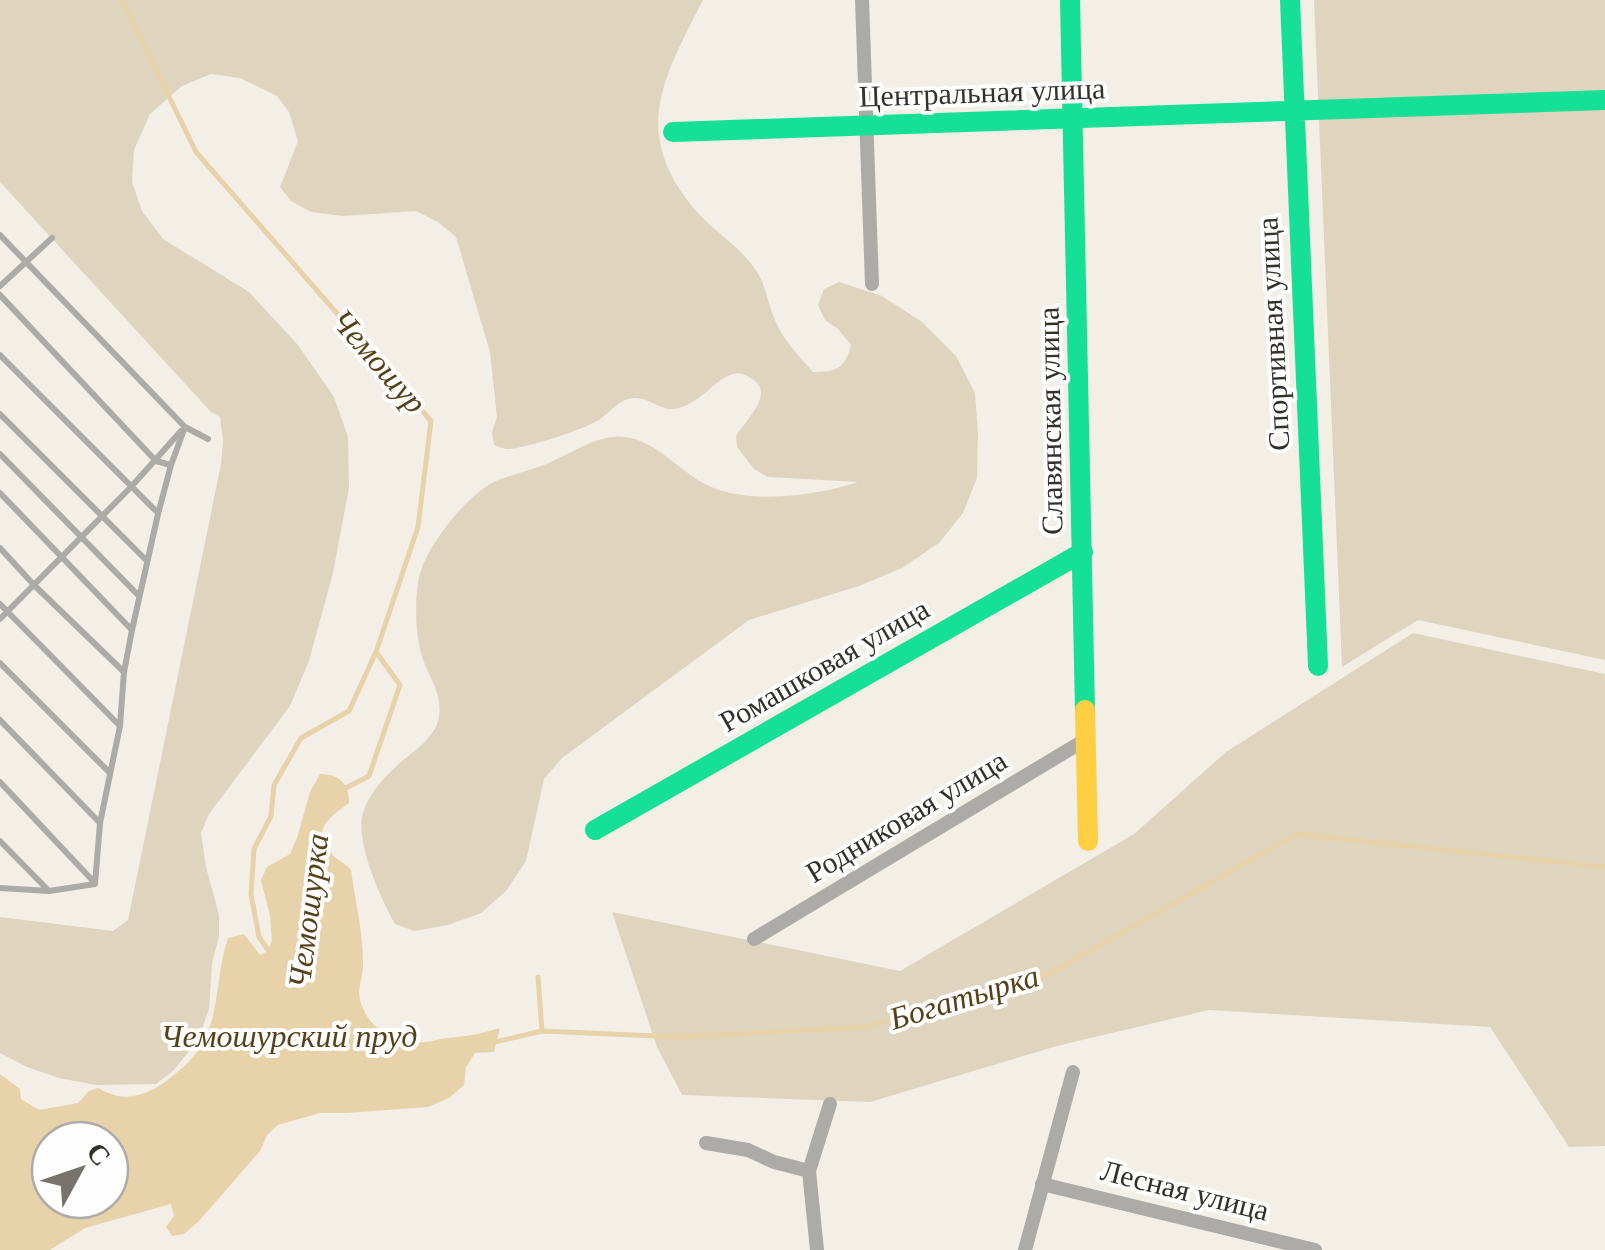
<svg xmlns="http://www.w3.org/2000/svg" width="1605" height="1250" font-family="'Times New Roman',serif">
<rect width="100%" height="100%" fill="#f3efe7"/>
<path fill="#dfd4be" d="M0 0H703C662 80 630 134 697 212 716 233 742 248 757 272 766 286 767 300 773 315 781 338 797 354 813 372 836 372 845 369 851 345L838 329 825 320 818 305 824 289 839 282 882 296 922 322 956 356 975 393 978 434 977 478 963 513 939 543 902 568 859 586 749 620 562 758 544 779 526 861 506 891 481 913 448 925 414 931 395 924C381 899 357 846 362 817 367 795 384 777 401 762 415 750 435 738 439 717 443 693 427 675 421 653 415 632 414 591 421 570 431 541 469 492 498 480 517 473 537 469 555 460 577 450 601 433 626 437 656 442 677 468 703 483 744 506 815 496 858 482L768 477 754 469 737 447 736 436C745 421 776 393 752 379 746 374 738 372 730 375 712 383 699 403 679 408 660 414 648 393 628 399 615 403 608 415 597 421 585 429 523 449 509 449 503 449 500 447 494 445L492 432 497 417 490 352 456 237 438 222 416 211 343 216 311 212 291 201 280 187 298 141 289 112 277 96 240 78 211 74 182 86 150 114 134 150 132 182 142 211 163 239 249 292 298 345 334 397 348 437 349 488 333 573 309 661 290 706 209 814 201 833 206 867 219 915V936L212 964 209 1009 198 1040 174 1070 156 1084 96 1085 59 1078 27 1067 0 1053V917L113 931 128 920 221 464 223 441 220 417 211 412 0 182Z
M1314 0H1605V660L1418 620 1342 667Z
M1413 633 1605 674V1146L1569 1147 1490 1027 1209 1010 1057 1046 870 1102 682 1095 657 1047 612 912 900 971 1134 834 1226 752Z"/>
<path fill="#e8d2aa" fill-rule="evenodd" d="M320 774C338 774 350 783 349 803 331 816 309 831 332 854 338 861 345 863 351 870 355 900 363 932 363 962 364 976 357 986 360 1000 367 1029 397 1045 425 1042 433 1042 440 1038 448 1038 470 1036 479 1034 500 1028L494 1052 475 1053 466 1067 464 1085 449 1098 428 1107 347 1113H320L278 1125 267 1135 260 1151 199 1221 184 1234 172 1236 166 1227 174 1216 171 1204 85 1228 50 1250H0V1074L20 1089 21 1099 39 1110 78 1103 89 1091 98 1088C117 1099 130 1099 150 1091 162 1085 172 1077 182 1068 224 1033 212 985 228 938L244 934 260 955 268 951 272 940 270 916 261 880 267 867 290 854 297 838 310 792ZM50 1140H110V1200H50Z"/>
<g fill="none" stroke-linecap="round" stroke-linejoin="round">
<path stroke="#e8d2aa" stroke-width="5" d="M122 0 196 152 431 421 418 527 376 652 400 685 369 776 342 790
M271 954 259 937 251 894 254 849 271 816 274 785 301 738 349 711 376 652
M538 977 542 1031
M491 1043 542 1031 679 1037 866 1027 1050 973 1296 834 1605 867"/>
<path stroke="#adaba8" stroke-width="6" d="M0 235 185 427 208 439
M0 286 52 238
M0 295 156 461 171 465
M0 355 158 513
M0 414 147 561
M0 454 139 596
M0 493 131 629
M0 548 35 586 124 672
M0 604 120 726
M0 619 131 487 181 431
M0 663 110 773
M0 720 100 823
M0 782 95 883
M0 841 48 890
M0 888 49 891 95 884 100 823 120 726 124 672 132 630 158 514 171 465 185 427"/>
<path stroke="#adaba8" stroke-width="14" d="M862 0 872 284
M754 939 1085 740
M706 1143 748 1150 774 1162 809 1171
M1042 1184 1315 1250
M817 1250 809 1171 830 1104
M1025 1250 1073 1072"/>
<path stroke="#16e098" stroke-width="20" d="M1070 0 1085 710
M1290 0 1318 666
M673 132 1605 100
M595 830 1083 552"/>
<path stroke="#ffcf43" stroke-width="20" d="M1085 710 1088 841"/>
</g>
<g text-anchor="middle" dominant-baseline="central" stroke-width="8" stroke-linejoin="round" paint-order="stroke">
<g font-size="30" fill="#34302a" stroke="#fefefe">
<text transform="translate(982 92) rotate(-2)">Центральная улица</text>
<text transform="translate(1273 334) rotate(-93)">Спортивная улица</text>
<text transform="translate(1050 421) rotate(-91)">Славянская улица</text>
<text transform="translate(824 665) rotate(-30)">Ромашковая улица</text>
<text transform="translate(906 816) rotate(-31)">Родниковая улица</text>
<text transform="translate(1185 1190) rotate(14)">Лесная улица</text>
</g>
<g font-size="32" font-style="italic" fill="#574118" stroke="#fefefe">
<text transform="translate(379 361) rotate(49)">Чемошур</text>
<text transform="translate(308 911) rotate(-83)">Чемошурка</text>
<text transform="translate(964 997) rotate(-17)">Богатырка</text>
<text x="289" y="1036">Чемошурский пруд</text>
</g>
</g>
<g transform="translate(80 1170) rotate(50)"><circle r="48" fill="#fefefe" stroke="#adaca9" stroke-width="2.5"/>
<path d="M0-8L18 38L0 25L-18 38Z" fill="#77736c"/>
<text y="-15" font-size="28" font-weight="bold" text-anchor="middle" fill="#34302a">С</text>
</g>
</svg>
